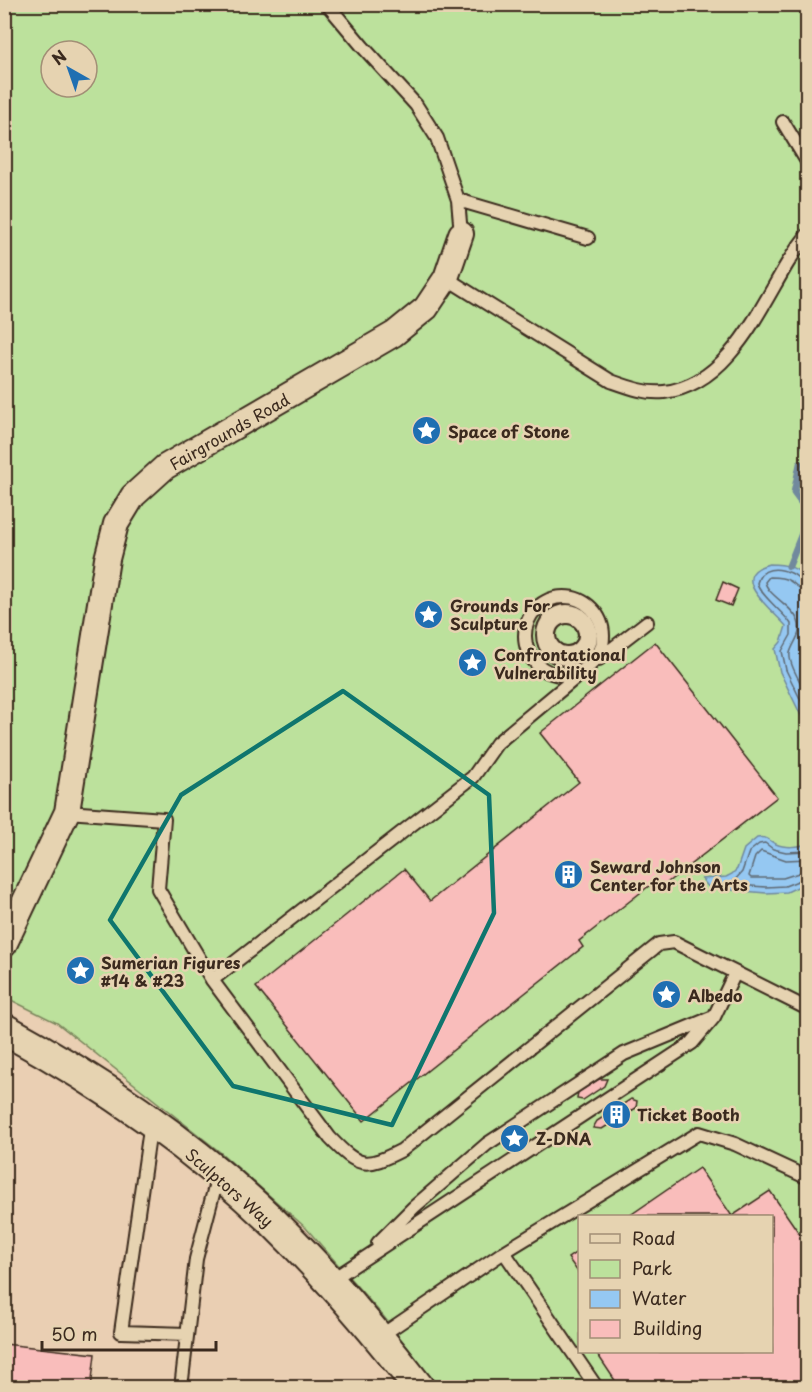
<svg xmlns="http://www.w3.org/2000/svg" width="812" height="1392" font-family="'Playpen Sans',sans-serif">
<rect width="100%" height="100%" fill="#eacfb3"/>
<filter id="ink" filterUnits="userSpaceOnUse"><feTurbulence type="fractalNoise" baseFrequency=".0167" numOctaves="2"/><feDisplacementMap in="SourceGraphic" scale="12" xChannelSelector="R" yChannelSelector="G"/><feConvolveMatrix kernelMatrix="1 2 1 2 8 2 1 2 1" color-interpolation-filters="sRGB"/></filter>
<g filter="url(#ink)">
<path fill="#bce19c" stroke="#7c865d" stroke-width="1.5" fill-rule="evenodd" d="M5 5H807V1387H438L384 1317 306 1228 220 1152 57 1023 5 997ZM51 51H87V87H51ZM580 1216H772V1352H580Z"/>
<path fill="#95c8f2" stroke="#71899d" stroke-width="1.5" d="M769 564C785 564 798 566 807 581V728L780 672 775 649 781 642 786 626C773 610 725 576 769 564Z
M757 838C767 836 768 840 776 844 785 848 798 847 807 844L808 877 806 883 787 892 766 893 709 888 702 879 726 877 732 874 737 869 744 849Z"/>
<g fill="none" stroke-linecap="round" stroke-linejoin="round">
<path stroke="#5f6973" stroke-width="1.5" d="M808 583C800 582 798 576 791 573 777 567 761 567 757 583 760 595 783 612 791 624V635L782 651 786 670 808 715
M808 591C798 590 797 585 790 581 784 577 776 577 769 577L765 582C768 596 793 606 798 621 803 634 793 642 790 653 788 664 803 686 808 697
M808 851 786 852 773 849 765 843 759 844 749 852 742 872 733 882 736 885 766 887 785 886 808 877
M808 859 786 860 761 851 755 857 749 876 751 878H783L808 870"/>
<path stroke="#71899d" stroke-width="7" d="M805 446 808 427
M800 464 794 493 808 512
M789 566 808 518"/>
</g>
<path fill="#f9bdbb" stroke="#3b2a1e" stroke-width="1.5" d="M723 582 738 589 731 606 716 600Z
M655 642 777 797 659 889 654 882 593 930 579 941 583 947 364 1121 256 987 404 869 430 901 579 782 540 733Z
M599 1079H607L604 1086 583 1100 577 1099 578 1092Z
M631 1099 637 1101 636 1108 602 1129 593 1128 597 1121Z
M699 1168 732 1216H629Z
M770 1191 808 1246V1388H620L596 1352H772V1216H732Z
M580 1250V1275L568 1258Z
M4 1344 95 1354 91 1388H4Z"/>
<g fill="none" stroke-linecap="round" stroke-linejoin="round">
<defs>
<path id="service" d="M327 4 363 47 416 105 437 138 458 200 461 234
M783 122 808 163
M458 200 588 238
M446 278 611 381C628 387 646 394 664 392 727 385 758 312 787 264 793 254 800 244 808 234
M525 636a39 39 0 1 1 78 0a39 39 0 1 1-78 0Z
M599 659 647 622
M67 812 164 819 158 889 212 980 330 1138C359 1168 365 1169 402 1150L659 944 674 942 808 1009
M212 980 473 777 497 743 586 669
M151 1122 121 1332 187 1334
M378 1243 414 1207 487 1144 624 1054 711 1018
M504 1252 699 1133 735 1144 808 1178
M330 1281 692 1043 714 1017 735 973
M379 1337 504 1252 597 1388
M181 1388 196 1259 218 1175"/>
<path id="pedestrian" d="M546 635a21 21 0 1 1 42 0a21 21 0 1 1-42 0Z"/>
<path id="minor" d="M4 945 67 812 107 559 116 524 133 496 165 467 394 334 426 308 446 278 461 234"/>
<path id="tertiary" d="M4 1029C101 1082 194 1146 274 1223 326 1274 374 1330 419 1388"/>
</defs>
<use href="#service" stroke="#3b2a1e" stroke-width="16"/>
<use href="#pedestrian" stroke="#3b2a1e" stroke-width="22"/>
<use href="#minor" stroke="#3b2a1e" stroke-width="28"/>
<use href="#tertiary" stroke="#3b2a1e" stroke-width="34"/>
<use href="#service" stroke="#e6d3b1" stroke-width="12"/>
<use href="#pedestrian" stroke="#e6d3b1" stroke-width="18"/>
<use href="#minor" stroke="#e6d3b1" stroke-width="24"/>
<use href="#tertiary" stroke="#e6d3b1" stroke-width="30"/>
</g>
</g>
<path fill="none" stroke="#0f766e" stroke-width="4.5" stroke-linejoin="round" d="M343 691 489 795 494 913 392 1125 233 1086 110 920 181 795Z"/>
<defs>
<symbol id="sight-disc" viewBox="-11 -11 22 22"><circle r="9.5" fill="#1f6fb2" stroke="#e6d3b1"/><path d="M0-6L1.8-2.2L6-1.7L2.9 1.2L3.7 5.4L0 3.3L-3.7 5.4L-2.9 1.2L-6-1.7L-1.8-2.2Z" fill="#fff"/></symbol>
<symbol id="building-disc" viewBox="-11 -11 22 22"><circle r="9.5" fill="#1f6fb2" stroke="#e6d3b1"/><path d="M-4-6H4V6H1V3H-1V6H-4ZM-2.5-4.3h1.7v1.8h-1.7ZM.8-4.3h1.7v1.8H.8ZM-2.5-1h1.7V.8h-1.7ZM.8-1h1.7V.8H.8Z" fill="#fff"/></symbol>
</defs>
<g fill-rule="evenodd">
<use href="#sight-disc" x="410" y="414" width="33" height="33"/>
<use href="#sight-disc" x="412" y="598" width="33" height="33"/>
<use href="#sight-disc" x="456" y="646" width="33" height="33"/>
<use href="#building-disc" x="552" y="858" width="33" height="33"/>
<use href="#sight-disc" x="64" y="954" width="33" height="33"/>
<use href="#sight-disc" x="650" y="978" width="33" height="33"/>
<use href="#building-disc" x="600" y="1098" width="33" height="33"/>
<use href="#sight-disc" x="498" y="1122" width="33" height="33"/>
</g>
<g text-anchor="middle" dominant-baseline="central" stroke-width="5" stroke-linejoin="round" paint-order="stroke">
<g font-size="16" fill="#3b2a1e" stroke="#e6d3b1">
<text transform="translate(229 431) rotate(-30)">Fairgrounds Road</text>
<text transform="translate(230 1187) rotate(41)">Sculptors Way</text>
</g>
<g font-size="16" font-weight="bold" fill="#3b2a1e" stroke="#e6d3b1" text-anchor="start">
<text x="448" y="431">Space of Stone</text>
<text x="450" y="605">Grounds For<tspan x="450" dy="18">Sculpture</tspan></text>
<text x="494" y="654">Confrontational<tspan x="494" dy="18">Vulnerability</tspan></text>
<text x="590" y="866">Seward Johnson<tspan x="590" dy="18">Center for the Arts</tspan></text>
<text x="101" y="962">Sumerian Figures<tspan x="101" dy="18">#14 &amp; #23</tspan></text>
<text x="688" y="995">Albedo</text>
<text x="637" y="1114">Ticket Booth</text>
<text x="536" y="1138">Z-DNA</text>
</g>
</g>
<rect width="812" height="1392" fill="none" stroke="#e6d3b1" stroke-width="24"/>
<rect x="12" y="12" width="788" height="1368" fill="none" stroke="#3b2a1e" stroke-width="2" filter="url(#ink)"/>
<rect x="578" y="1215" width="195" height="138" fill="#e6d3b1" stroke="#a28f76" stroke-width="1.5"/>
<rect x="590" y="1234" width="30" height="9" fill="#e6d3b1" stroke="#a28f76" stroke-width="1.5"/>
<text x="632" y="1245" font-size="18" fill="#3b2a1e">Road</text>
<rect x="590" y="1260" width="30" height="18" fill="#bce19c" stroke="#a28f76" stroke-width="1.5"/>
<text x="632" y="1275" font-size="18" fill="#3b2a1e">Park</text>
<rect x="590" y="1290" width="30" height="18" fill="#95c8f2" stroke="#a28f76" stroke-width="1.5"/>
<text x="632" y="1305" font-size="18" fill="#3b2a1e">Water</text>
<rect x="590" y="1320" width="30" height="18" fill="#f9bdbb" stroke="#a28f76" stroke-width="1.5"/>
<text x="632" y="1335" font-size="18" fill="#3b2a1e">Building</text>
<g transform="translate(69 69) rotate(320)"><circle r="28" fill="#e6d3b1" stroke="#a28f76" stroke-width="1.5"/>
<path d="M0-4.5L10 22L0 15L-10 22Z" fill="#1f6fb2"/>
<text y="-9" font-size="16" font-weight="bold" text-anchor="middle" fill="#3b2a1e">N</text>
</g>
<path d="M42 1341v9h174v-9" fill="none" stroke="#3b2a1e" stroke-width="3"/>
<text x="51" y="1341" font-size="18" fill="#3b2a1e" stroke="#e6d3b1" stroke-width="4.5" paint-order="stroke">50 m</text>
</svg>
